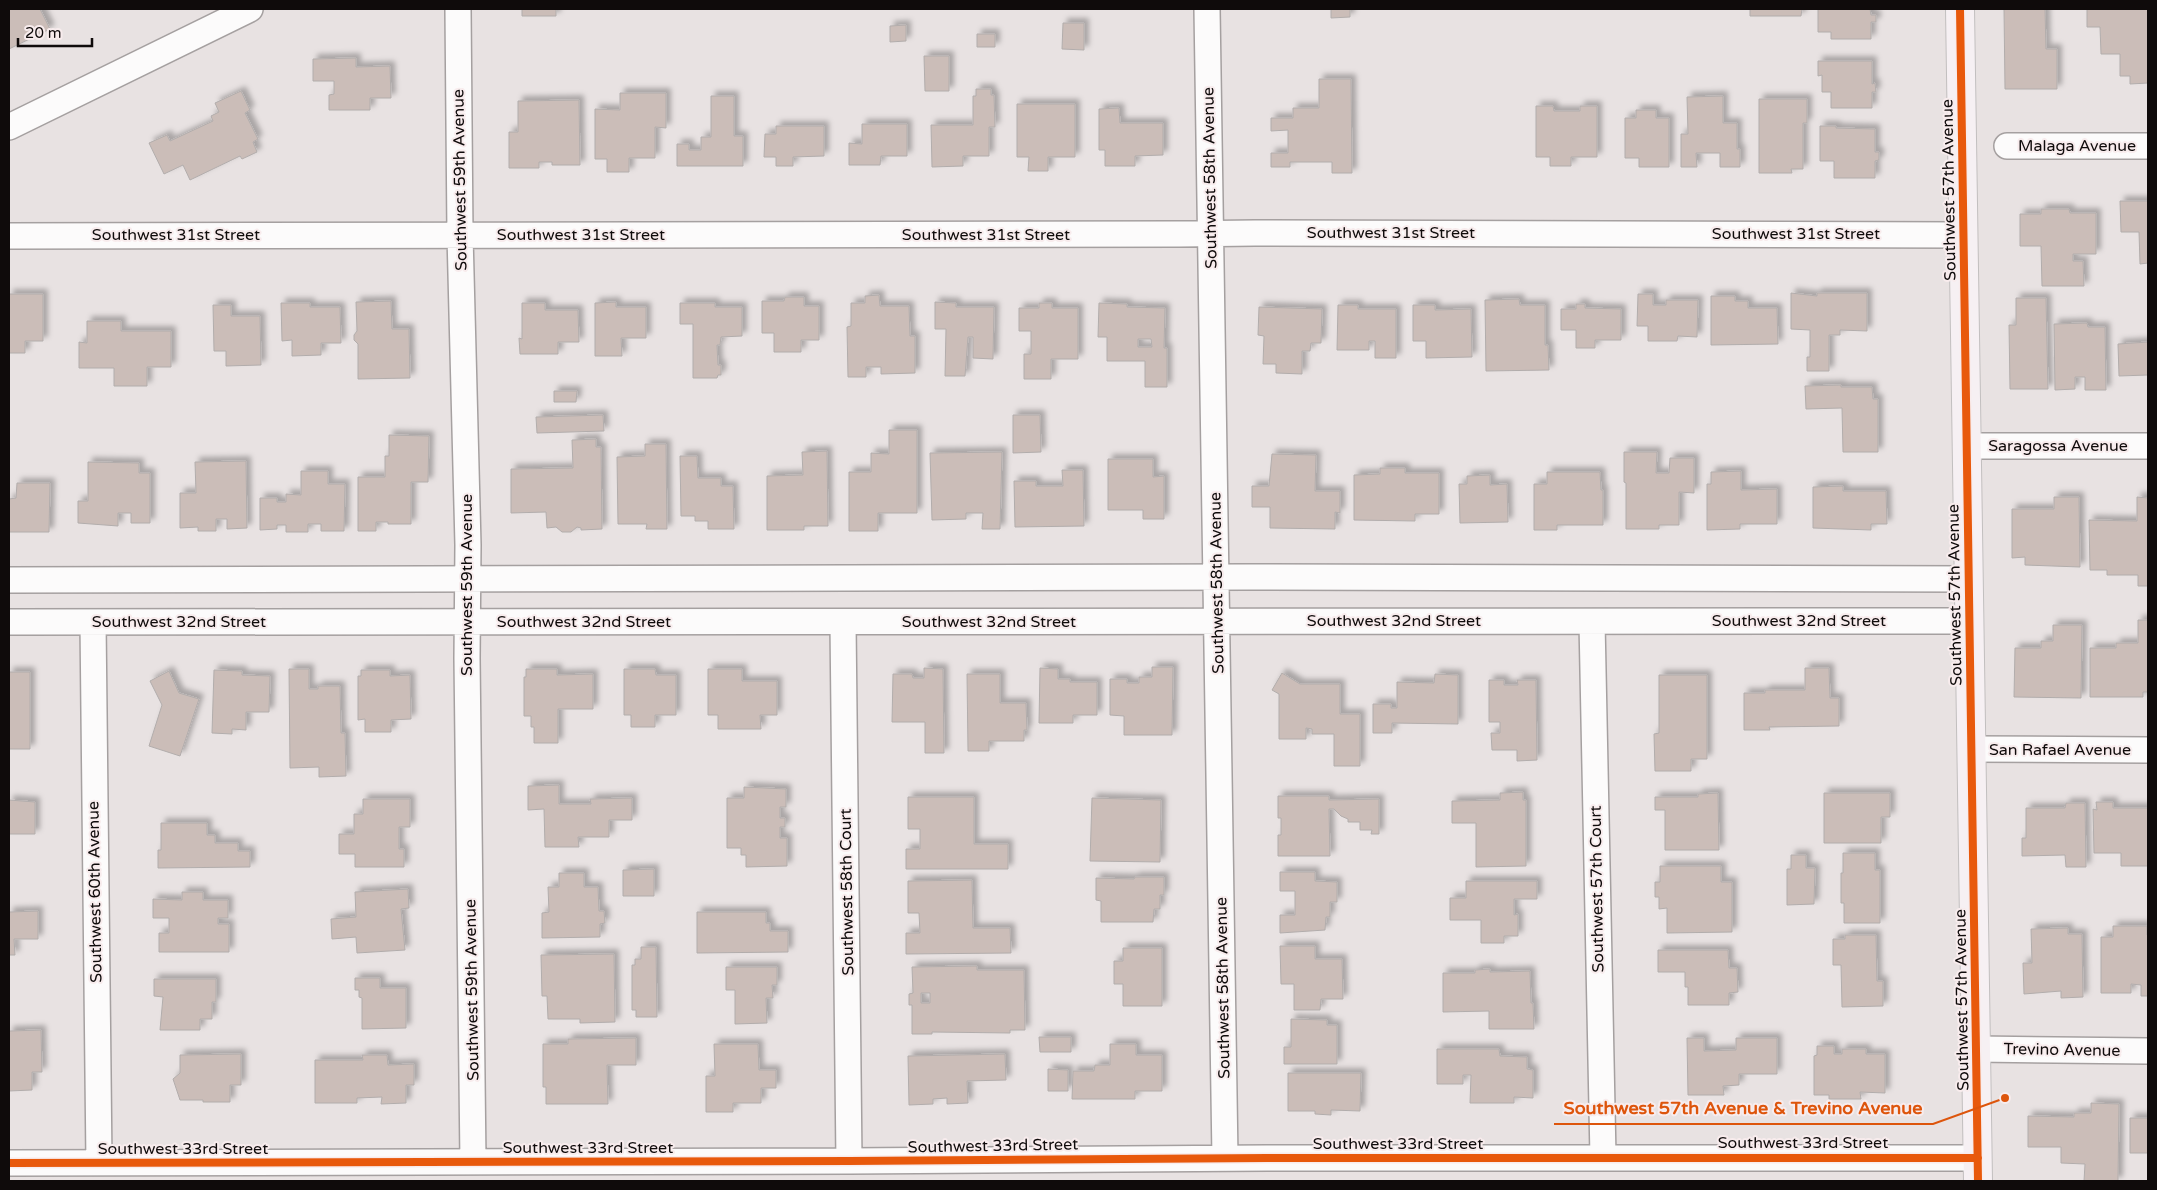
<svg xmlns="http://www.w3.org/2000/svg" width="2157" height="1190" font-family="'Varela Round',sans-serif">
<defs>
<filter id="shadow"><feDropShadow dx="4.5" dy="-4.5" stdDeviation="2.5" flood-color="#0004"/></filter>
</defs>
<rect width="100%" height="100%" fill="#e8e2e2"/>
<path fill="#cbbdb8" stroke="#b2adac" fill-rule="evenodd" filter="url(#shadow)" d="M9 9H40L50 29 9 49Z
M522 9H556V16H522Z
M1331 9H1350V17L1331 18Z
M1750 9H1802L1801 16H1750Z
M1818 9H1870L1871 15H1876V22H1871V39H1831V32H1818Z
M2004 9H2045L2046 49H2057V89H2005Z
M2087 9H2148V83L2130 84V76H2120V54H2101L2100 27H2087Z
M1063 23H1084V50L1062 49Z
M906 25V41L890 42V26Z
M977 34H995V47H977Z
M924 56H949V91H925Z
M356 58V67L390 66 391 98H370V110H329V95L334 94V81H313V59Z
M1818 61H1872V84L1875 83 1876 92H1872V108H1831V92H1822V75L1818 76Z
M1319 79H1351L1352 173H1332V162H1290V167H1271V153H1288V130L1271 131V118H1293V108H1319Z
M976 89H991V95H994L995 127H989V156H963V166L932 167 931 125H973V96H976Z
M241 91 250 110 245 113 258 139 253 142 257 152 242 159 240 156 190 180 183 165 164 174 149 143 167 135 170 141 213 121 211 116 219 112 215 103Z
M620 93H666V128L655 127V158H629V172H607V159H595V109L620 110Z
M711 96H734V136H743V166H677V144H689V150H701V137H711Z
M1723 96V123H1737V149H1740V167H1720V153H1696L1697 167H1681V134H1688L1687 97Z
M1759 99H1807V123H1803V169H1791L1792 173H1759Z
M579 100 580 165H552V162H539V168H509V132H518V101Z
M1017 104H1075V157H1048V171H1028L1029 157H1017Z
M1536 106H1553L1554 111H1580V106H1597V157H1571V166H1550V157H1536Z
M1119 108 1120 123H1163V155L1135 156V166H1105V150H1099V109Z
M1636 110H1656V118H1669V167H1639V158H1625V118H1636Z
M862 124H907V156H881L880 165H849V143L862 144Z
M776 126H824V156L793 157V166H776V157H764L765 134H776Z
M1820 126H1836V128L1875 129V152H1879V160L1875 161V178H1834V161H1820Z
M2120 201H2148V263L2140 264 2139 232H2121Z
M2041 209H2069L2070 213H2096V254H2073V261H2083L2084 286H2042L2041 246H2020V214H2041Z
M1791 293 1817 296V293H1867V331L1840 330V335H1829V371H1807V357H1810V330L1791 329Z
M9 294H43V341H25V353H9Z
M1638 294H1653V305H1666V300H1698L1697 337 1678 336 1677 341H1648V326H1637Z
M879 295 880 306H909L910 336H915V373L881 374V367H866V377H848L847 327 851 326V303H865V296Z
M1711 296H1735V301H1748V308H1777L1778 344 1711 345Z
M785 297H804V306H819V340H801V352H774V333H762V301H784Z
M2016 298H2046L2048 389H2010L2009 325H2016Z
M1519 299 1520 305H1545V345H1548L1549 370 1486 371 1485 300Z
M391 301 392 329H409L410 378 358 379V344L354 340V335L357 331 356 302Z
M616 302V307H646V338H621L622 356H595V303Z
M935 302 956 303V307H994L993 359 973 358V337H968L965 376H945L946 329H935Z
M281 303H310V307H340L341 343H321V355L292 356V340L282 341Z
M522 303H545V310H578L579 342H558V354H520L519 338 522 339Z
M680 303H715V307H742V336L721 337 720 345H717L718 365H721V375H718L717 378H693V324H680Z
M1039 303H1052V308H1078V359H1051V379H1024V354H1031V331H1019V308H1039Z
M1099 303 1127 304V307L1165 308 1164 348H1167V387H1145V361H1107V337H1098ZM1138 339H1151L1152 347H1138Z
M1576 304H1585V308L1621 309V340H1595V348H1576V330H1561V309H1576Z
M213 305H231V316H260L261 365 226 366V351H214Z
M1338 305H1358V309H1396V358H1375V341H1369V350H1337Z
M1413 305H1435V310L1471 309 1472 357 1426 358V341H1413Z
M1259 307 1322 309 1321 343H1311L1310 351H1302V374L1276 373V364H1263L1264 336 1258 335Z
M87 321H121V331H171V367H147V386H114V368H79V342L87 343Z
M2087 323 2088 327H2105L2106 390H2085V377H2075V389L2055 390 2054 324Z
M2148 342V375L2119 376 2118 344Z
M1841 385V387H1872L1873 399H1878V452H1843L1842 408 1806 409 1805 386Z
M554 391H577L576 402H554Z
M603 415 604 431 537 433 536 417Z
M1013 415H1040L1041 452 1013 453Z
M889 430H917V513H878V531H849V472H871V453L889 454Z
M389 435 429 436 428 482H411V524H388V522H376V531H358V477H385V456H389Z
M596 439V447H601L602 529 581 530V528L577 527 571 532H562L556 527 547 528 546 512 511 513V469L573 468 572 440Z
M645 444H666L667 529H646L647 524H618L617 457 645 456Z
M827 451 828 526H804V530H767V476L803 475 802 452Z
M1002 452 1000 529H982L983 513H966V519L932 520 930 453Z
M1624 452H1657L1656 473H1669L1670 458H1694V493L1679 492V525H1659V529H1626V483L1624 482Z
M1272 454 1316 455 1315 491H1340V513L1335 512V529L1270 528V507H1252V486H1269Z
M680 456H697L698 478H721V486H733L734 529H708V521H695V516H681Z
M1108 459H1153V477L1164 476V519H1143V510H1108Z
M246 461 247 528 227 529V519H216V531H198V527L180 528V493H196L195 462Z
M88 462 139 463V473H150V523H131V513H118V526L78 523V501H88Z
M1380 468H1405V473H1439V514H1415V521L1354 520V475L1380 474Z
M1062 470H1083L1084 526 1015 527 1014 481H1036V486H1063Z
M301 471H328V484H345L344 531H321V524H308V532H286V525H277V529L260 530V498H277V502H286V494L301 495Z
M1741 471V490L1777 489V524H1740V529L1707 530V484H1711V472Z
M1547 472H1600L1601 490H1603V525H1557V530H1534V484H1547Z
M1490 475V485L1507 484 1508 522 1460 523 1459 484H1467V476Z
M17 483H50L49 532H9V499L16 498Z
M1843 486V491H1886L1887 524H1871V530L1813 528V487Z
M2054 497H2079L2080 567 2025 565V557L2012 558V509H2054Z
M2137 497 2148 498V586H2138V575H2107V570H2090L2089 520 2137 521Z
M2138 620H2148V692H2143V697H2090V648H2116V643H2138Z
M2053 625H2082L2081 698 2014 697 2015 648H2041V641H2053Z
M1152 667H1173L1172 735H1124V716L1110 715V679H1127V683H1139V677H1152Z
M924 668 943 669 944 753H925V722H892L893 674H912L913 678H924Z
M1040 668 1058 669V679H1070V682H1097V715H1073V723H1039Z
M1805 668H1829L1830 698H1839V726L1769 727 1770 730H1744V693H1765V690H1805Z
M289 669H309V689H318V686H340L341 733H345L346 776 319 777V767L290 768Z
M526 669H557V675L593 674V709H558V743H534V727H531V716H524V677H526Z
M624 669H655L656 675H676V715H655V727H631V715H624Z
M708 669H742V681H777V715H760L761 729H718V715H708Z
M214 670 242 671V675L270 676 269 712H246V730L232 729V734L212 733Z
M361 670H390V676L410 675 411 719 391 720V732H365V719L358 720V676H361Z
M169 671 179 693 199 699 180 756 149 746 162 705 150 681Z
M9 672H30V749H9Z
M1282 673 1300 684H1340V714H1360V766H1334V734H1312V729L1306 728V739H1279V694L1272 690Z
M967 674H1000V703H1026L1027 730H1024V741H989V751H968Z
M1435 674 1458 675V724L1392 723V733H1373V704H1391V708H1397V682L1434 683Z
M1659 675H1707V759H1691V771H1655L1654 734 1659 733Z
M1489 680H1504V685H1518L1517 680H1536L1537 760 1517 761V750H1492L1491 733H1500V722H1489Z
M559 785V804H591L590 799 632 798V820H609V837H578L579 847H545L544 809 528 810V786Z
M744 787 786 789V807H780V818H785V827H780V838H787V866L746 867V855H741V848H727V798H744Z
M1523 792V800H1526V866L1476 867V823H1452V801L1500 800V793Z
M1718 793 1719 850H1665V810H1655V797H1698V794Z
M1824 793H1890V817H1881V843H1824Z
M1278 796H1329V800L1379 799V834H1371L1372 830H1360V822H1348V819L1341 816 1334 809H1329L1330 856H1278V835H1281V818H1278Z
M908 797H974V844H1008V869H906V849H920V829H908Z
M1092 798 1161 800 1160 862 1090 861Z
M363 799H410V827H399V849H404V867H355V854H339V834H354V814H363Z
M9 800 35 802V834H9Z
M2096 802H2113V808H2148V866H2121V853H2094L2093 809 2097 810Z
M2066 803H2085L2086 867H2066L2065 855 2022 856V838H2026V808H2065Z
M161 823H207V835H215V843H238V851H250V867L158 868V850H161Z
M1843 853H1875V870H1880V923H1844V903H1841V873H1843Z
M1791 855H1806V868H1815L1814 904 1787 905V869H1791Z
M1660 866H1721V882H1732V932L1667 933V908L1659 909V897H1655V882H1660Z
M654 869V896H623V870Z
M1280 872H1315V881L1337 882V902H1330V917H1326L1325 930 1280 933V915H1295V891H1280Z
M559 873H584V887H598L599 911H604L605 923 600 924V937L542 938V913L549 912 548 887H559Z
M1135 877H1164V895H1160V909H1154L1153 922H1101V901L1096 900V878L1134 879Z
M972 880 973 928H1010L1011 953 906 954V933H920L919 913H908V881Z
M1466 881H1537V899H1514V915L1518 914V936H1504V943H1481V920H1450V898H1466Z
M408 889 409 908 401 909 405 950 357 953 356 937 332 939 331 919 356 917 355 892Z
M182 892H203V900H228V918H218V924H229V952H159V933H169V918H153V899L182 900Z
M38 911V939H14L15 955H9V912Z
M697 912H766V923H770V931H788V952L697 953Z
M2113 926H2147V935H2148V996H2141V985L2131 984V993H2101V937H2113Z
M2068 928V934H2082L2083 997 2061 998V991L2024 994 2023 963H2032L2031 929Z
M1845 935H1876L1877 981H1883V1006L1842 1007 1841 965H1833V939H1845Z
M1280 946H1315V959H1342L1343 999H1321L1320 1010H1294V984H1281Z
M641 947H656L657 1017H636V1010H632V965H635V959H641Z
M1123 948H1162V1006H1123V984H1114V961H1123Z
M1658 950H1728L1729 968H1737L1738 992 1729 993V1005H1688V987H1685V972H1658Z
M614 954 615 1022 580 1023V1019H548L547 996H542L541 955Z
M977 966V970H1024L1025 1030H1010V1033L932 1032V1034H912V1005H909V994L913 993 912 967ZM921 993H930V1003H921Z
M726 967H777V985H772L773 998H766L767 1023 735 1024V990H726Z
M1490 969V972L1530 971 1531 1003H1533L1534 1029H1489V1011L1443 1012V973H1475V970Z
M355 978H380V988H406V1028L362 1029V998L359 997V990H355Z
M154 979H216V1002H212V1019H200V1030H160L163 997 154 996Z
M1291 1019 1327 1020V1025H1337V1064H1284V1047H1291Z
M41 1030 42 1072H32V1090L9 1091V1031Z
M1039 1037H1071V1052H1040Z
M636 1038V1065H607L608 1104H546V1087H543V1044H568V1039Z
M1687 1038H1704V1051L1736 1050V1038H1777V1074H1739V1085L1723 1086 1724 1095H1688Z
M714 1044H758L759 1070H776V1088H761V1103H733V1112H706V1076H715Z
M1110 1044H1136V1055H1162V1091H1135V1099H1072L1073 1071H1094L1095 1065H1110Z
M1817 1046H1834V1054H1842V1049H1866V1054H1885V1093L1860 1092 1861 1099H1829V1095H1814V1056L1817 1055Z
M1437 1049H1499L1500 1056 1527 1057V1069L1533 1070V1098L1514 1097V1103H1470L1471 1075H1463V1084H1437Z
M241 1054V1085H230V1102H203V1100H180L173 1079 180 1073V1055Z
M1005 1054 1006 1080 967 1081 968 1103 947 1104V1098L933 1099V1104L909 1105 908 1056Z
M362 1055H387L388 1065 414 1064V1085H406V1103L381 1104 382 1097 357 1098V1103H315V1060H363Z
M1048 1069 1068 1070V1091H1048Z
M1288 1073H1361L1360 1111 1331 1110V1115L1315 1114V1111H1288Z
M2091 1103 2119 1104 2118 1181H2084L2085 1164 2061 1163V1147H2028V1116L2074 1117V1113H2091Z
M2130 1118H2148V1153H2130Z"/>
<g fill="none" stroke-linecap="round" stroke-linejoin="round">
<defs>
<path id="minor" d="M458 9 460 235 468 545 467 658 473 1162
M1207 9 1225 1158
M9 127 250 9
M2007 146H2148
M9 236 1179 234 1255 233 1964 235
M1967 446H2148
M9 580 1251 577 1969 579
M9 622 1969 621
M93 622 99 1163
M1592 622 1603 1157
M843 623 849 1161
M1972 749 2148 750
M1976 1049 2148 1051
M9 1163 849 1161 1267 1158H1978"/>
<path id="major" d="M1960 9 1978 1181"/>
</defs>
<use href="#minor" stroke="#a5a0a0" stroke-width="28"/>
<use href="#major" stroke="#c2bfbf" stroke-width="30"/>
<use href="#minor" stroke="#fcfbfb" stroke-width="25"/>
<use href="#major" stroke="#f6f0f3" stroke-width="28"/>
<defs>
<path id="cycleway" d="M1960 9 1978 1181
M9 1163 849 1161 1267 1158H1978"/>
</defs>
<use href="#cycleway" stroke="#f8eced" stroke-width="11"/>
<use href="#cycleway" stroke="#e8590c" stroke-width="8"/>
</g>
<g text-anchor="middle" dominant-baseline="central" stroke-width="4" stroke-linejoin="round" paint-order="stroke">
<g font-size="16" fill="#0f0b0b" stroke="#f8eced">
<text x="2077" y="146">Malaga Avenue</text>
<text transform="translate(1210 178) rotate(-91)">Southwest 58th Avenue</text>
<text transform="translate(460 180) rotate(-91)">Southwest 59th Avenue</text>
<text transform="translate(1949 190) rotate(-91)">Southwest 57th Avenue</text>
<text x="1391" y="233">Southwest 31st Street</text>
<text x="1796" y="234">Southwest 31st Street</text>
<text x="176" y="235">Southwest 31st Street</text>
<text x="581" y="235">Southwest 31st Street</text>
<text x="986" y="235">Southwest 31st Street</text>
<text x="2058" y="446">Saragossa Avenue</text>
<text transform="translate(1217 583) rotate(-91)">Southwest 58th Avenue</text>
<text transform="translate(467 585) rotate(-90)">Southwest 59th Avenue</text>
<text transform="translate(1955 595) rotate(-91)">Southwest 57th Avenue</text>
<text x="1394" y="621">Southwest 32nd Street</text>
<text x="1799" y="621">Southwest 32nd Street</text>
<text x="179" y="622">Southwest 32nd Street</text>
<text x="584" y="622">Southwest 32nd Street</text>
<text x="989" y="622">Southwest 32nd Street</text>
<text x="2060" y="750">San Rafael Avenue</text>
<text transform="translate(1597 889) rotate(-91)">Southwest 57th Court</text>
<text transform="translate(95 892) rotate(-91)">Southwest 60th Avenue</text>
<text transform="translate(847 892) rotate(-91)">Southwest 58th Court</text>
<text transform="translate(1223 988) rotate(-91)">Southwest 58th Avenue</text>
<text transform="translate(472 990) rotate(-91)">Southwest 59th Avenue</text>
<text transform="translate(1962 1000) rotate(-91)">Southwest 57th Avenue</text>
<text transform="translate(2062 1050) rotate(1)">Trevino Avenue</text>
<text x="1803" y="1143">Southwest 33rd Street</text>
<text x="1398" y="1144">Southwest 33rd Street</text>
<text transform="translate(993 1146) rotate(-1)">Southwest 33rd Street</text>
<text x="588" y="1148">Southwest 33rd Street</text>
<text x="183" y="1149">Southwest 33rd Street</text>
</g>
</g>
<path fill="none" stroke="#dd550c" stroke-width="2" d="M2005 1098L1933 1124H1554"/>
<circle fill="#dd550c" stroke="#f8eced" stroke-width="2" cx="2005" cy="1098" r="5"/>
<g font-size="18" text-anchor="middle" font-weight="bold" fill="#dd550c" stroke="#f8eced" stroke-width="4" stroke-linejoin="round" paint-order="stroke">
<text x="1743" y="1114">Southwest 57th Avenue &amp; Trevino Avenue</text>
</g>
<rect width="2157" height="1190" fill="none" stroke="#0f0b0b" stroke-width="20"/>
<path d="M18 38v8h74v-8" fill="none" stroke="#0f0b0b" stroke-width="2.5"/>
<text x="25" y="38" font-size="15" fill="#0f0b0b" stroke="#f8eced" stroke-width="4" paint-order="stroke">20 m</text>
</svg>
